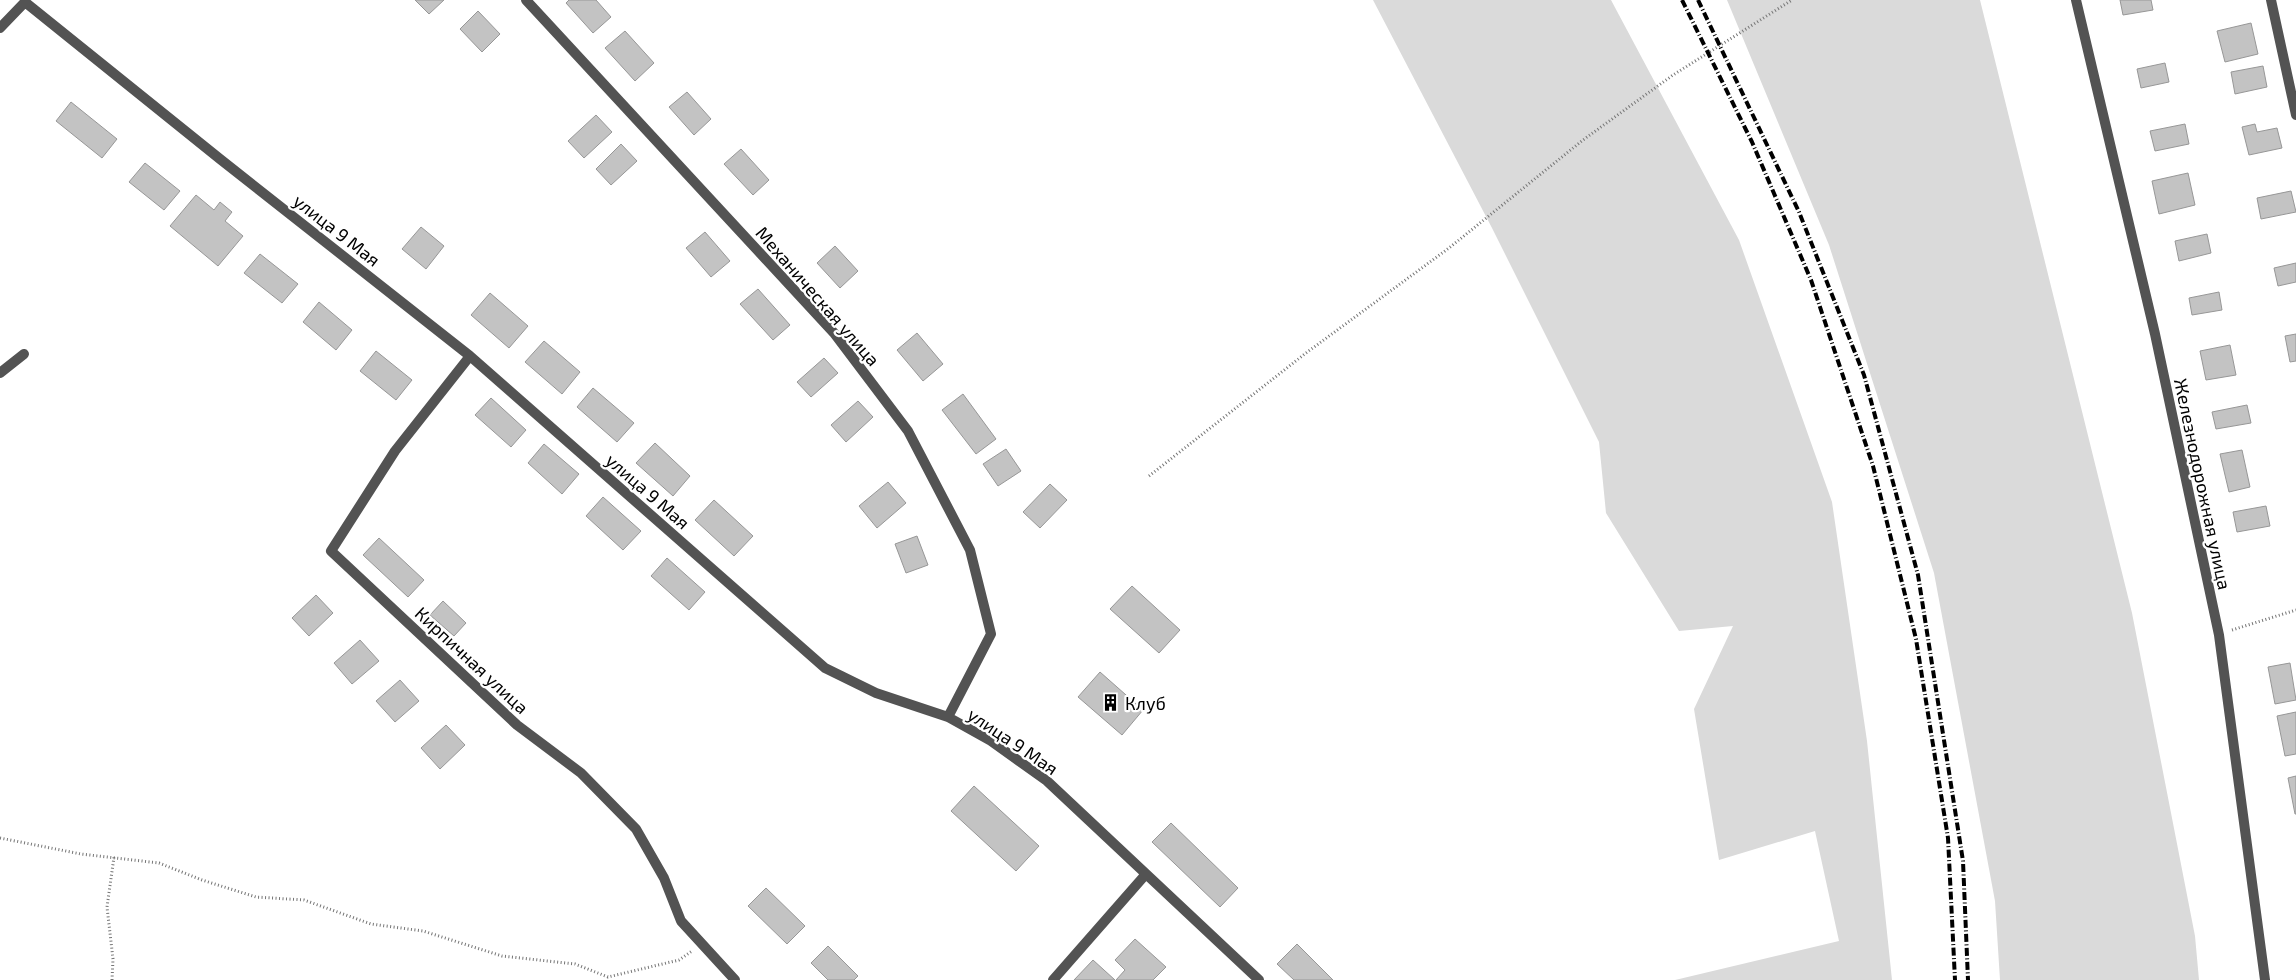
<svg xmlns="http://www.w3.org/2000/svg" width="2296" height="980" font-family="'Exo 2',sans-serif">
<rect width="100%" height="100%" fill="#fff"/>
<path fill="#dadada" d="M1373 0H1611L1739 240 1832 502 1867 741 1892 980H1675L1839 941 1815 831 1719 860 1694 709 1733 626 1679 631 1606 513 1599 442 1492 228Z
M1727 0H1980L2132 613 2195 936 2199 980H2000L1995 901 1934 573 1829 245Z"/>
<path fill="#c3c3c3" stroke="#979797" d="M415 0H444L429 14Z
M569 0H596L611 17 593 33 566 3Z
M2120 0H2151L2153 10 2123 15Z
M478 11 500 34 482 52 460 29Z
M2251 23 2258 54 2225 62 2217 31Z
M625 31 654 63 635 81 605 48Z
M2165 63 2169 82 2141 88 2137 69Z
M2263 66 2267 87 2235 94 2231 72Z
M687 92 711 119 694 135 669 107Z
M71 102 117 139 102 158 56 121Z
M596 115 612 132 584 158 568 141Z
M2185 124 2189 144 2155 151 2150 131Z
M2255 124 2257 132 2277 128 2282 148 2249 155 2242 127Z
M621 144 637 161 611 185 596 169Z
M741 149 769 180 753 195 724 164Z
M145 163 180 191 164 210 129 182Z
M2188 173 2195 205 2159 214 2152 181Z
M2291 191 2296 212 2261 219 2257 198Z
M196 195 214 210 220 202 232 212 225 221 243 236 218 266 170 226Z
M421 227 444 246 426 269 402 249Z
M705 232 730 261 711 277 686 248Z
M2207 234 2211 253 2179 261 2175 241Z
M835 246 858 271 840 288 817 263Z
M260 254 298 284 282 303 244 273Z
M2296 263V282L2278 286 2274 268Z
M758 289 790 325 773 340 740 304Z
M2219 292 2222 310 2192 315 2189 298Z
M490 293 528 326 509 348 471 315Z
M319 302 352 330 336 350 303 322Z
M917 333 943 364 923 381 897 350Z
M2296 334V361L2290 362 2285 336Z
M544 341 580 372 562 394 525 362Z
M2230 345 2236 375 2206 380 2200 351Z
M376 351 412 380 396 400 360 371Z
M824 358 838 373 811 397 797 382Z
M593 388 634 423 617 442 577 407Z
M963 394 996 439 976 454 942 410Z
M491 398 526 430 511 447 475 415Z
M858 401 873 417 846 442 831 425Z
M2247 405 2251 423 2216 429 2212 412Z
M655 443 690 476 673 496 636 463Z
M544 444 579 474 562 494 528 463Z
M1006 449 1021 471 998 486 983 464Z
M2242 450 2250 487 2229 492 2220 454Z
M888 482 906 503 877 528 859 506Z
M1050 484 1067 500 1040 528 1023 512Z
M603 497 641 531 623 550 586 516Z
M714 500 753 536 734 556 695 520Z
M2266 506 2270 526 2237 532 2233 512Z
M917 536 928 565 906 573 895 544Z
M379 538 424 580 408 597 363 555Z
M667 558 705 592 689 610 651 576Z
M1132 586 1180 630 1159 653 1110 609Z
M316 595 333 613 309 636 292 618Z
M443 601 466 623 454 636 430 615Z
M360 640 379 661 352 684 334 663Z
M2290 663 2296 700 2275 704 2268 667Z
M1100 672 1143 710 1122 735 1078 697Z
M400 680 419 701 395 722 376 701Z
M2296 712V754L2285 756 2277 716Z
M446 725 465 745 440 769 421 748Z
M2296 776V814H2295L2288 778Z
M974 786 1039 846 1016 871 951 811Z
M1171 823 1238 888 1220 907 1152 842Z
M766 888 805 926 787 944 748 906Z
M1135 939 1166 967 1153 980H1116L1125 970 1115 960Z
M1297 944 1333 980H1294L1277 964Z
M828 946 858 976 854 980H828L811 963Z
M1093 960 1115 980H1074Z"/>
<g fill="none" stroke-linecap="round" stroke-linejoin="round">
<path stroke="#757575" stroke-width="3" stroke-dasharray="1 2.5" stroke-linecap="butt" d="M1149 476 1306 353 1449 248 1583 140 1673 75 1792 0
M2232 630 2296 610
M0 838 81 854 159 863 202 880 256 897 304 900 371 924 423 931 502 956 575 964 608 977 679 960 692 951
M112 980 113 959 107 907 114 857"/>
<path stroke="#535353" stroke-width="10" d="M526 0 834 333 908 431 970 550 991 634 948 717
M2076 0 2155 334 2219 635 2265 980
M2271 0 2296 115
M25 2 220 159 470 356 825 668 876 693 948 717 991 741 1047 781 1259 980
M0 28 25 2
M470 356 395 451 331 551 517 725 581 773 636 829 664 878 681 921 735 980
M0 373 24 354
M1053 980 1146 874"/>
<path stroke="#000" stroke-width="4" stroke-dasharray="8 2.5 1 2.5" stroke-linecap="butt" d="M1682 0 1752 142 1811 280 1873 466 1916 639 1948 838 1955 980
M1698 0 1799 212 1864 375 1918 575 1963 861 1968 980"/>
</g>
<defs>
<symbol id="building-bare" viewBox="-9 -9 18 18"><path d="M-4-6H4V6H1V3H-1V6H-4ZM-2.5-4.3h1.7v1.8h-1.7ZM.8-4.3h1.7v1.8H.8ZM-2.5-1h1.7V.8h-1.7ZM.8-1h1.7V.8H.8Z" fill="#000" stroke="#fff" stroke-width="2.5" paint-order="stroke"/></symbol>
</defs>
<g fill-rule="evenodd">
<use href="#building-bare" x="1098" y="690" width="25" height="25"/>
</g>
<g text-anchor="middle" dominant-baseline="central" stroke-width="4.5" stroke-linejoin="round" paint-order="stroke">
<g font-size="18" fill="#000" stroke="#fff">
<text transform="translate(337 230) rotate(38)">улица 9 Мая</text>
<text transform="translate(818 296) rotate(49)">Механическая улица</text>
<text transform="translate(2203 484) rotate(78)">Железнодорожная улица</text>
<text transform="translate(648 491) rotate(41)">улица 9 Мая</text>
<text transform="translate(472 660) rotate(43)">Кирпичная улица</text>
<text transform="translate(1013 741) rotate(34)">улица 9 Мая</text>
</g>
<g font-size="18" fill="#000" stroke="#fff" text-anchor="start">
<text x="1125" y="703">Клуб</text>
</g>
</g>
</svg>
